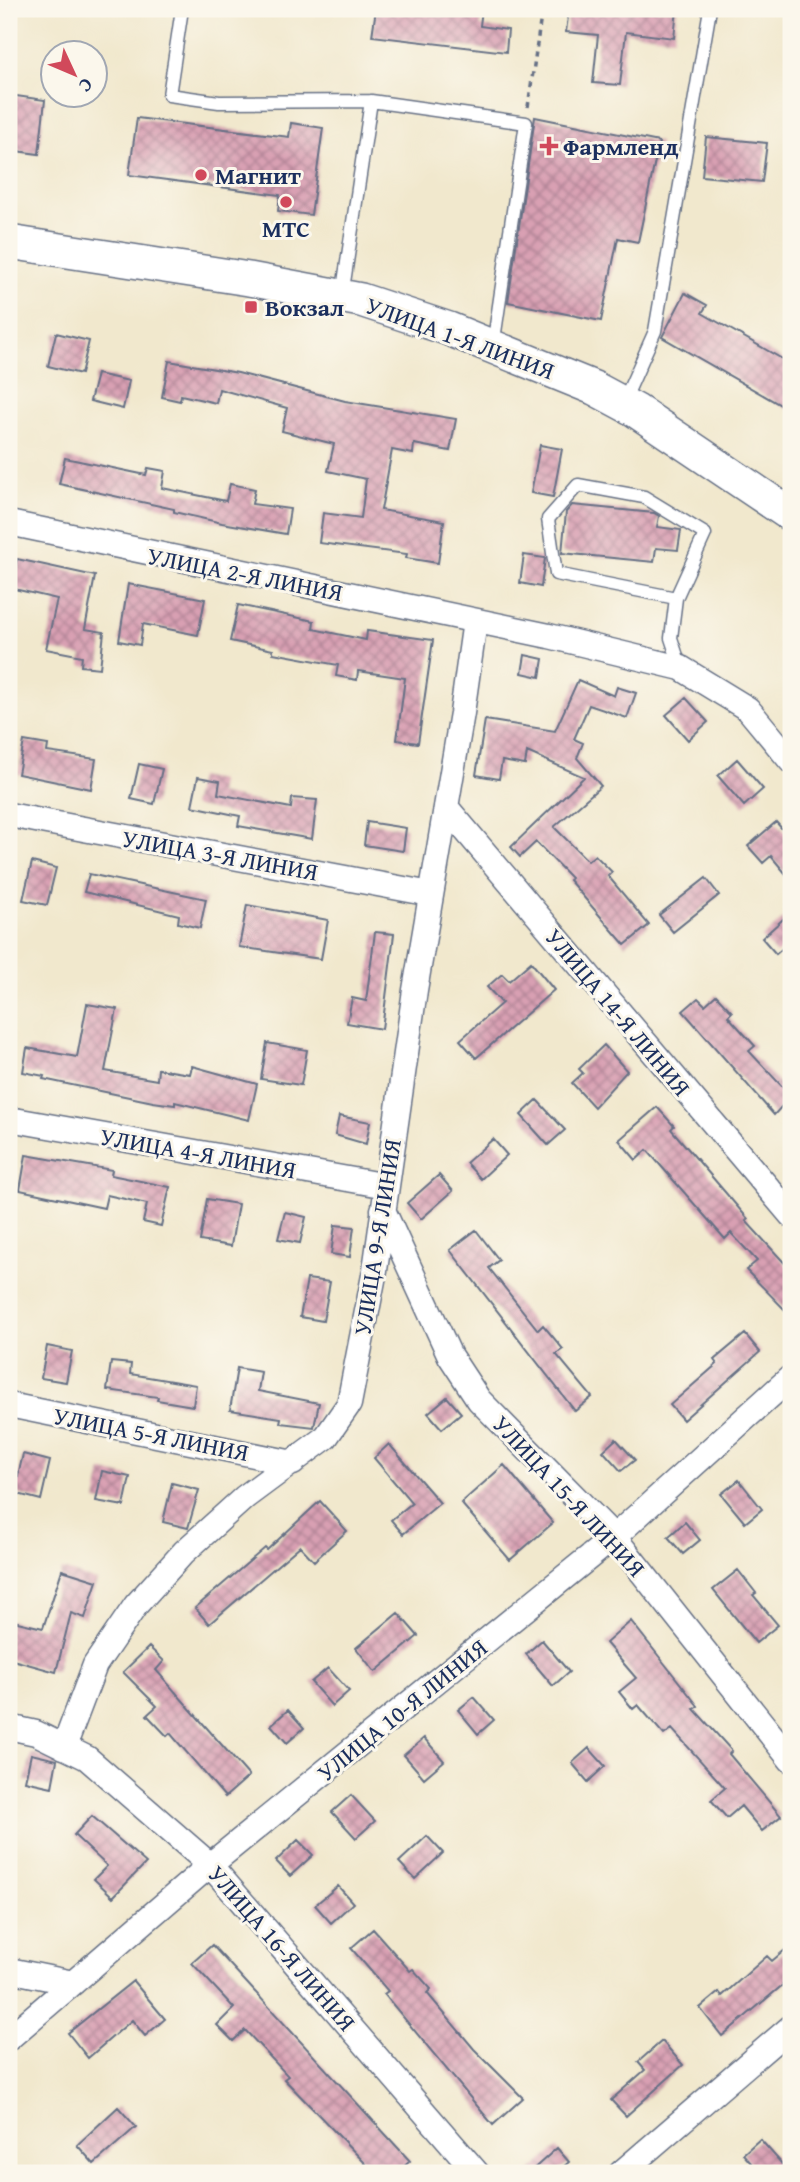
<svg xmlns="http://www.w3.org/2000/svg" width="800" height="2182" font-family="'Gentium Book Plus',serif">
<defs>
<pattern id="building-cross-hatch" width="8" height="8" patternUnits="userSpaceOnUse" patternTransform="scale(1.75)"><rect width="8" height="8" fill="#d9a0b3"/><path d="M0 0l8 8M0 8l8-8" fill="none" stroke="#af8395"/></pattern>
</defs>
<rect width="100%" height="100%" fill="#fbf7ec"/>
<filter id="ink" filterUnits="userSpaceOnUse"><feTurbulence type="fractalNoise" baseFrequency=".0143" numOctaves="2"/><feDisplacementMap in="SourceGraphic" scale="14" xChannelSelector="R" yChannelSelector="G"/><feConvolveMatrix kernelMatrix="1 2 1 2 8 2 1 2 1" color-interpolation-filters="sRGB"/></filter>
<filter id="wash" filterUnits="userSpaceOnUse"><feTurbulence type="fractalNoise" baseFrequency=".00686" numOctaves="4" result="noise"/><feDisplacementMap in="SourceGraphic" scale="28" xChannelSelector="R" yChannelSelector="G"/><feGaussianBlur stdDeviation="1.57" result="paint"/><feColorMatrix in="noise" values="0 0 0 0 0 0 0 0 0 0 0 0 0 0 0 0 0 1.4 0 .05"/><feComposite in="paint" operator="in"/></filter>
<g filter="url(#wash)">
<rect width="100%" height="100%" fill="#f1e8cd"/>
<g id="blocks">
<path fill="url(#building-cross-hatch)" d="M376 9H482L480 26 508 30 506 52 372 36Z
M569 9H677L674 38 626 32 620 85 593 83 598 35 566 32Z
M9 95 45 100 39 154 9 150Z
M535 117 659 142 638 242 618 238 601 321 508 302Z
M137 118 289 137 291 123 323 128 311 215 278 211 280 195 129 175Z
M706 137 767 143 762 182 702 176Z
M685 293 707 305 702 313 791 364V411L662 337Z
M56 333 89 341 81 374 48 366Z
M169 361 238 373 345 401 456 419 450 451 414 444 413 454 392 450 381 510 444 521 438 563 406 558 407 554 319 543 323 513 361 518 366 479 328 471 334 444 282 431 287 408 219 389 216 403 181 395 180 401 162 397Z
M97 374 129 381 123 409 90 401Z
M540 445 562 449 553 497 531 493Z
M65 458 146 475 148 468 165 471 162 488 226 501 230 484 255 489 252 504 290 509 286 534 222 523 174 512V509L59 484Z
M572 505 654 513 659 516 657 527 681 530 678 550 656 548 654 562 562 553 566 512Z
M524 555 545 558 541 587 520 583Z
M17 559 95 576 85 629 104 632 100 668 81 666 82 656 46 649 57 599 10 588Z
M128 584 205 599 198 635 143 624 140 645 119 641Z
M238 605 314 621 313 629 366 640 367 631 433 640 418 743 397 740 405 678 358 671 357 680 336 676 338 665 273 653V650L230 641Z
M525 655 543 659 540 677 522 673Z
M578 680 614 696 617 687 636 693 627 718 589 705 574 739 583 743 577 758 601 786 554 827 588 861 595 855 612 872 608 876 649 925 625 945 569 880 571 878 536 842 520 857 511 847 584 777 527 752 525 765 502 761 499 779 476 775 485 720 555 731Z
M686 698 708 722 688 740 666 715Z
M24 741 48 745 47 752 96 759 91 789 18 774Z
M737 759 763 789 744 806 718 776Z
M139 764 162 769 154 804 131 799Z
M198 777 220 781 218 794 291 808 292 798 317 800 312 839 238 826 240 816 192 806Z
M367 822 406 828 403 851 364 845Z
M776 822 791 839V880L771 856 763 863 748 846Z
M32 862 56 868 47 905 23 900Z
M89 874 206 899 200 928 178 923 179 915 84 892Z
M706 878 719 895 673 932 659 915Z
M247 905 328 920 321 959 239 947Z
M791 912V941L776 954 762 938Z
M375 932 394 934 382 1029 347 1023 352 998 366 1001Z
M531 962 554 990 476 1058 460 1040 502 1003 487 987 502 974 509 981Z
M716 995 732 1012 728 1016 755 1046 749 1051 791 1096 774 1115 683 1011 698 998 705 1005Z
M87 1004 117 1009 105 1071 157 1080 158 1069 190 1074 192 1066 257 1084 249 1120 175 1102V1105L153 1102 43 1079 44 1076 23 1072 27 1048 77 1057Z
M267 1043 307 1050 301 1085 261 1079Z
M604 1045 627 1071 594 1107 572 1083 583 1073 579 1069Z
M537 1100 565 1130 548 1145 521 1115Z
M657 1107 674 1126 671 1129 748 1219 746 1221 791 1270V1316L746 1270 757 1261 731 1233 725 1239 647 1150 636 1160 619 1140Z
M339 1116 370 1122 366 1144 335 1135Z
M493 1139 507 1155 481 1179 466 1163Z
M26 1155 112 1170 111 1175 170 1187 161 1226 143 1222 147 1204 107 1195 104 1208 20 1190Z
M439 1175 453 1191 421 1219 407 1203Z
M207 1199 238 1204 231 1246 200 1241Z
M285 1212 306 1217 300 1243 278 1239Z
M335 1225 354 1227 350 1257 331 1254Z
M476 1230 499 1260 489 1268 538 1330 543 1325 563 1349 556 1354 592 1397 575 1411 450 1250Z
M307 1279 330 1282 323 1321 300 1317Z
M745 1334 760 1352 683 1420 670 1405 717 1364 714 1360Z
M47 1346 72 1351 66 1382 41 1378Z
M111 1362 131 1364 130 1374 196 1385 193 1406 157 1400 158 1397 107 1390Z
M237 1368 261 1372 258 1391 319 1403 314 1427 280 1423 281 1418 230 1410Z
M447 1397 461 1413 442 1429 428 1413Z
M616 1439 635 1460 621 1471 603 1451Z
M389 1444 440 1503 403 1534 391 1520 412 1503 374 1458Z
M23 1454 50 1461 41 1500 14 1493Z
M504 1465 553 1523 510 1560 461 1503Z
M102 1471 130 1477 124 1506 96 1501Z
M739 1480 762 1509 745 1523 721 1494Z
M172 1483 199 1490 188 1528 163 1522Z
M320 1501 347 1531 314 1561 300 1546 209 1624 195 1608 265 1548 267 1550Z
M685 1522 700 1540 683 1554 668 1537Z
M62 1570 97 1581 85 1618 71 1613 56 1672 9 1659V1620L43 1628Z
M738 1570 756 1593 753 1595 778 1625 756 1643 713 1590Z
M398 1613 418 1636 375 1672 356 1648Z
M631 1621 698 1706 694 1709 732 1751 729 1754 781 1816 762 1831 741 1806 727 1818 711 1800 725 1788 672 1729 664 1735 638 1705 633 1709 619 1692 636 1678 606 1643Z
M542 1640 569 1672 553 1686 526 1654Z
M149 1647 164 1661 156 1670 249 1776 225 1797 170 1733 167 1736 147 1715 157 1706 123 1672Z
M328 1668 349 1691 332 1706 311 1682Z
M474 1697 494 1720 478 1734 458 1710Z
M288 1710 304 1728 287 1743 271 1725Z
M424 1738 444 1761 424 1778 404 1755Z
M589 1748 605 1766 588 1782 572 1763Z
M31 1754 57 1760 52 1787 25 1781Z
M351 1795 375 1821 356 1838 332 1812Z
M92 1816 146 1863 113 1897 94 1879 107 1866 74 1835Z
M427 1836 443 1853 415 1879 399 1862Z
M298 1840 313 1855 290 1876 276 1861Z
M338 1886 353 1903 331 1923 315 1905Z
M373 1929 410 1971 413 1969 431 1989 427 1993 474 2049 523 2098 493 2125 384 1994 388 1991 351 1948Z
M212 1945 410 2161 397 2173H356L366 2164 284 2079 288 2076 245 2030 233 2041 217 2025 234 2008 192 1963Z
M791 1945V1978L722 2036 700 2008 719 1992 722 1996 767 1956 772 1961Z
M133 1981 165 2019 145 2036 132 2020 88 2058 68 2033Z
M662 2041 683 2065 626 2116 611 2100 645 2070 638 2062Z
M118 2107 136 2127 94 2164 77 2145Z
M760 2139 790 2173H760L743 2154Z
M557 2148 569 2162 556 2173H529Z"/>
</g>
</g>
<g filter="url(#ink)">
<use href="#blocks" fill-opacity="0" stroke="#667085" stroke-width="2"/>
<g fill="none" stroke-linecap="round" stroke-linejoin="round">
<defs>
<path id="lane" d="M182 9 169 95 219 102 371 101
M342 296 371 101 526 123 493 346
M623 403 655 331 710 9
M676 598 556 574 548 519 578 485 644 497 705 534 676 598 671 638 681 668"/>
<path id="street" d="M9 523 549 636 681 668 748 709 791 761
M446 807 791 1215
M9 815 431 894
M9 1119 387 1186
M383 1210 450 1356 479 1400 614 1537 791 1760
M9 1405 293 1463
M9 1727 36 1733 87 1758 210 1865 477 2173
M64 1747 95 1665 136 1605 184 1552 245 1497 326 1437 349 1404 375 1270 415 990 462 713 475 621
M9 1970 73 1983
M9 2038 210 1865 614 1537 791 1377
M621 2173 791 2027"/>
<path id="secondary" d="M9 242 249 279 361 300 449 329 594 388 635 410 791 515"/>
</defs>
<use href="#lane" stroke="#667085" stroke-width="15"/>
<use href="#street" stroke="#667085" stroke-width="27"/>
<use href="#secondary" stroke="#667085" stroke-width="36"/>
<path stroke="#667085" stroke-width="3.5" stroke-dasharray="5 5" stroke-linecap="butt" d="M528 107 542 9"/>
<use href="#lane" stroke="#fff" stroke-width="12"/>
<use href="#street" stroke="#fff" stroke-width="24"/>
<use href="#secondary" stroke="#fff" stroke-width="33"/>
<path stroke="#1b2f5e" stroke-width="5" stroke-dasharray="10 5" stroke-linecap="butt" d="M9 2169 18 2173"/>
</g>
</g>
<g fill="#d1495b" stroke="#fbf7ec" stroke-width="2.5">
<path d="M545.5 135.5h7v7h7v7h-7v7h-7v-7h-7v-7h7z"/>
<circle cx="201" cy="175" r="7"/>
<circle cx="286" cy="202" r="7"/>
<rect x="244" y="300" width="14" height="14" rx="3.5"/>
</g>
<g text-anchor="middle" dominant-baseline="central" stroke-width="6" stroke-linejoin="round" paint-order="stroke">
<g font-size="24" font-weight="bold" fill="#1b2f5e" stroke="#fbf7ec" text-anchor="start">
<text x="563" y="146">Фармленд</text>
<text x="215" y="175">Магнит</text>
<text x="286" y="228" text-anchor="middle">МТС</text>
<text x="265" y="307">Вокзал</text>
</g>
<g font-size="24" fill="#1b2f5e" stroke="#fbf7ec">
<text transform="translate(460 338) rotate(20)">УЛИЦА 1-Я ЛИНИЯ</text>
<text transform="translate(245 574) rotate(11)">УЛИЦА 2-Я ЛИНИЯ</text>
<text transform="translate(220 855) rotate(10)">УЛИЦА 3-Я ЛИНИЯ</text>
<text transform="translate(618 1012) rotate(50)">УЛИЦА 14-Я ЛИНИЯ</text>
<text transform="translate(198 1153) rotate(10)">УЛИЦА 4-Я ЛИНИЯ</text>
<text transform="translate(377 1237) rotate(-81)">УЛИЦА 9-Я ЛИНИЯ</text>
<text transform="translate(151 1434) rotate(11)">УЛИЦА 5-Я ЛИНИЯ</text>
<text transform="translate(569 1496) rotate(47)">УЛИЦА 15-Я ЛИНИЯ</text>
<text transform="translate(402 1710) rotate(-39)">УЛИЦА 10-Я ЛИНИЯ</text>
<text transform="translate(282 1948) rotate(49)">УЛИЦА 16-Я ЛИНИЯ</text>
</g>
</g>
<rect width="800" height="2182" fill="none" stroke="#fbf7ec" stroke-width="35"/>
<g transform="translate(74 74) rotate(134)"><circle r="33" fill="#fbf7ec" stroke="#a1a7b3" stroke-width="2"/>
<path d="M0-5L12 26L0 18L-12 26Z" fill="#d1495b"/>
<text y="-10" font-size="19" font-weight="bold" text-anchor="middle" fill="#1b2f5e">С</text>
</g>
</svg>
